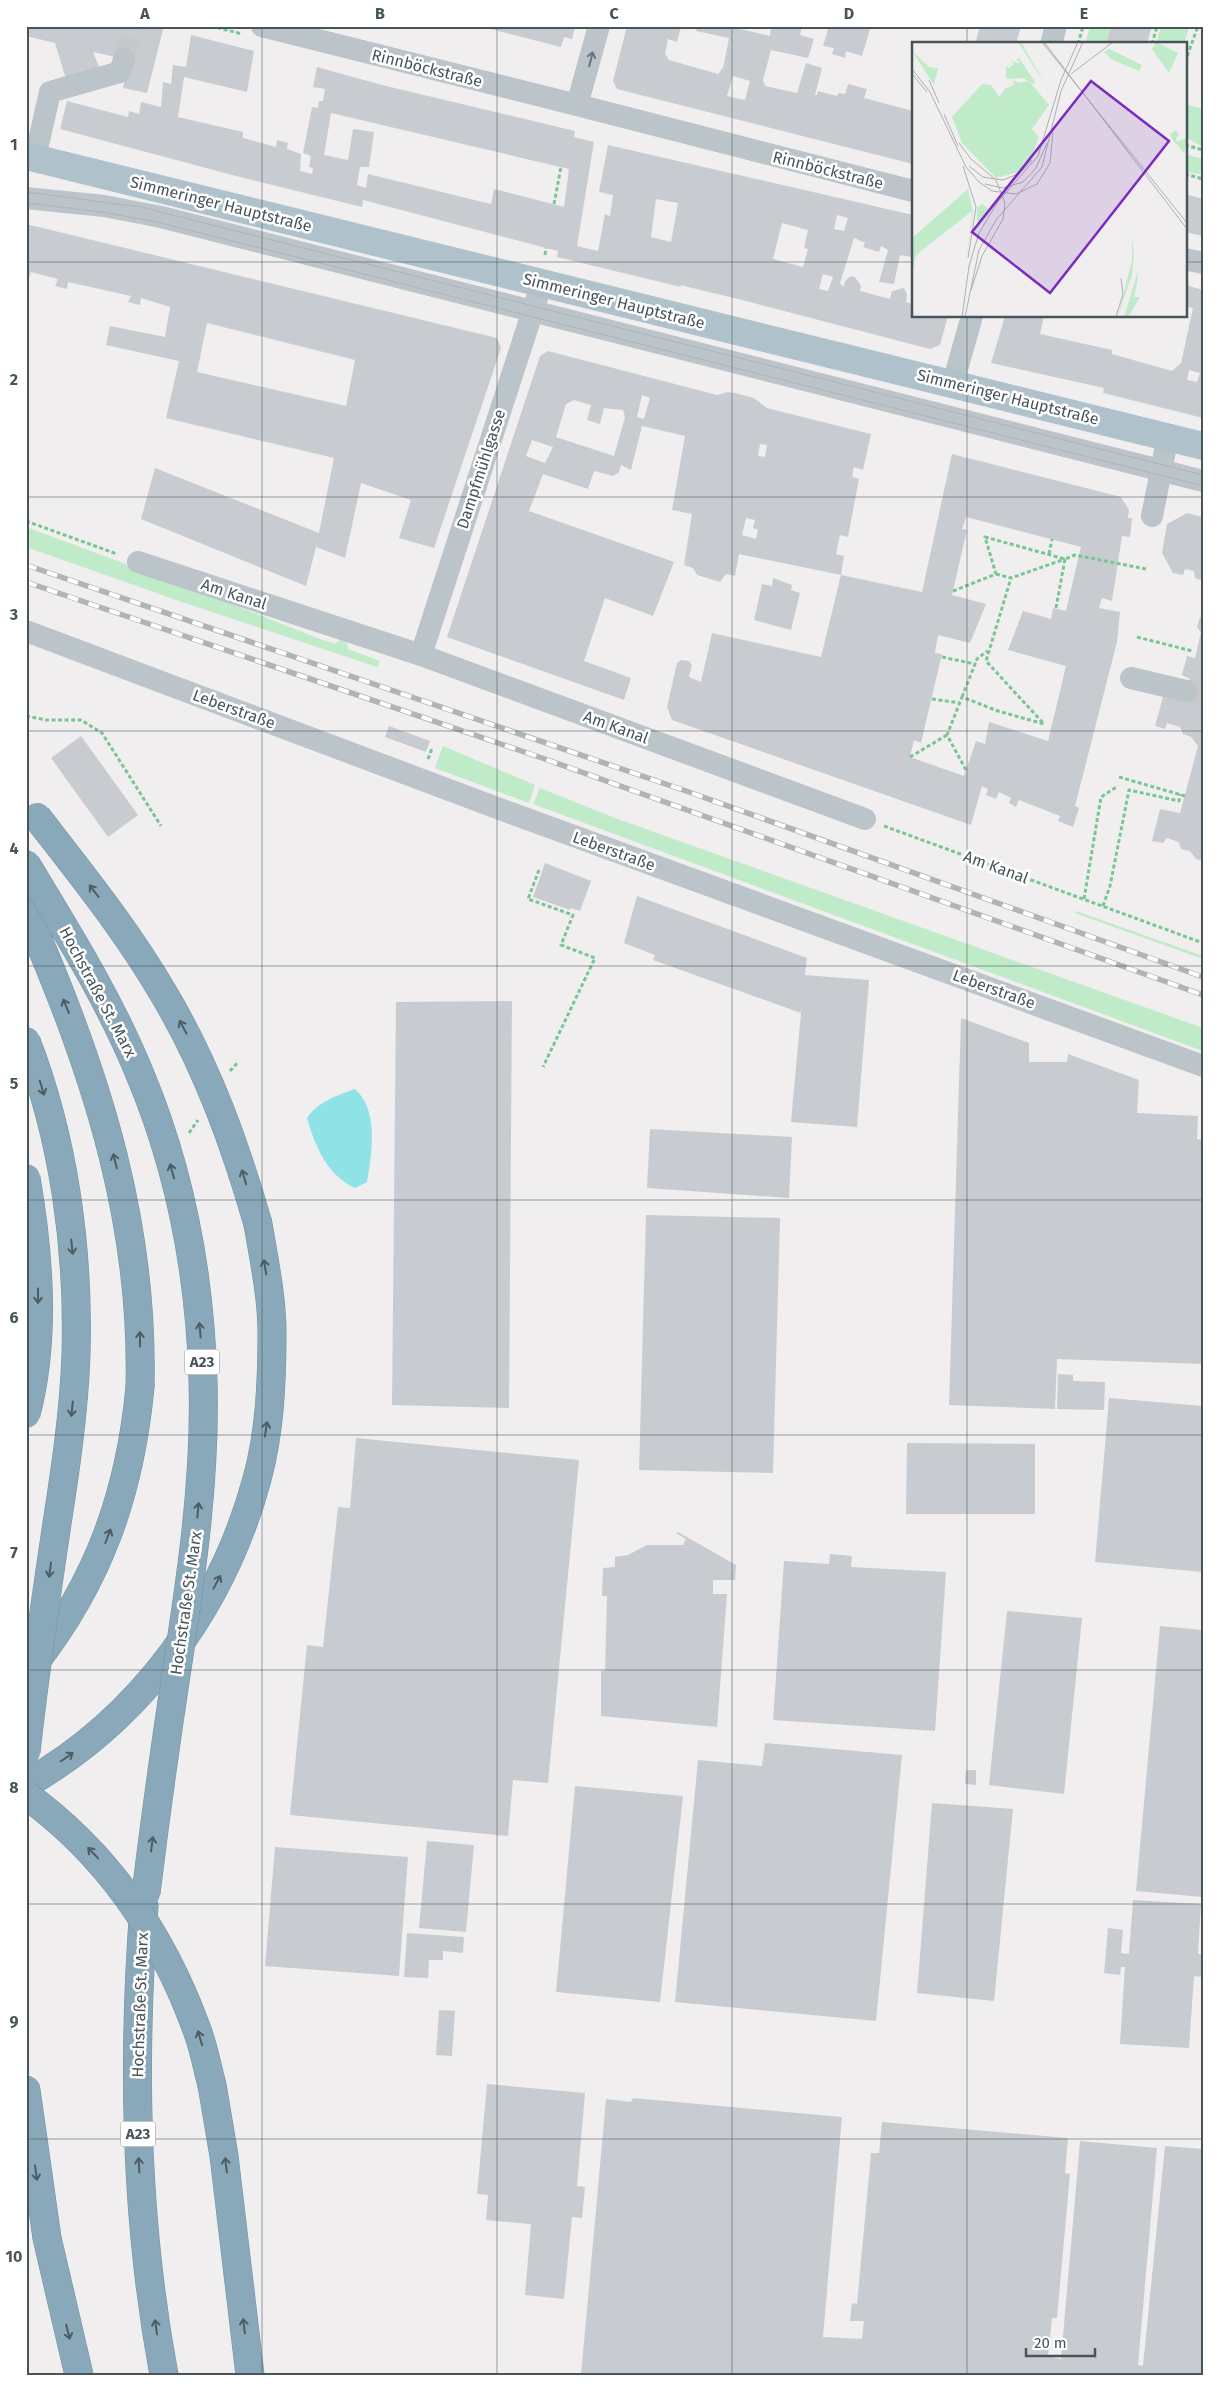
<svg xmlns="http://www.w3.org/2000/svg" width="1229" height="2401" font-family="'Fira Sans',sans-serif">
<rect width="100%" height="100%" fill="#f0eeee"/>
<path fill="#bfebc8" d="M1090 26H1111L1106 43 1098 41 1097 44H1085Z
M1161 26H1189L1184 44H1156Z
M1185 104 1203 109V147L1185 137Z
M1185 154 1203 159V175L1185 171Z
M26 527 201 592 320 639 335 644 340 640 347 643 348 649 380 661 377 667 185 603 26 547Z
M443 746 535 785 529 803 435 768Z
M540 788 615 818 1203 1028V1051L533 804Z
M1076 911 1203 956V959L1075 913Z"/>
<path fill="#8fe2e5" d="M355 1089C379 1110 372 1154 367 1182L355 1188C327 1175 315 1146 307 1118 319 1101 336 1096 355 1089Z"/>
<path fill="#c8ccd0" fill-rule="evenodd" d="M26 26H164L147 93 123 88 129 60 93 52 101 72 67 82 55 43 26 36Z
M479 26H575L572 39 564 37 561 47Z
M627 26H681L677 42 668 39 665 54 669 60 718 74 723 68 729 38 696 31 697 26H737L736 28 770 36 771 28 766 26H802L800 35 814 39 808 58 771 50 763 80 765 86 797 93 806 63 822 68 815 95H817L818 91 837 96 839 93 845 94 848 84 867 89 864 98 913 111V164L617 89 613 81ZM733 76 750 81 745 100 727 96Z
M829 26H871L862 56 846 51 845 58 832 54 834 48 823 46Z
M980 26H1021L1016 44H975Z
M1111 26H1152L1147 44H1097L1098 41 1106 43Z
M191 35 254 51 247 92 184 77 178 117 243 132V138L276 147 277 140 288 143 287 149 301 154 300 171 312 174 313 168 309 167 311 156 303 153 312 107 318 108 319 101H323L325 89 313 87 317 67 382 85 575 131 574 137 594 142 577 246 598 251 605 214 610 216 613 195 599 192 608 145 913 215V262H911L912 257 900 255 894 284 879 282 888 250 881 246 879 252 863 247 865 243 854 238 840 283 843 287 846 280 851 276 855 277 861 286 860 291 890 299 892 291 904 288 907 294 906 302 913 304V316H948L940 345 930 349 742 300 680 285 681 287 557 257 558 251 363 200 362 207 236 176 60 129 67 101 128 117 129 111 139 114 141 102 161 107 163 82 171 84 173 65 186 67ZM331 113 569 169 564 207 494 189 491 204 368 174 366 188 357 185 360 167H369L374 132 353 129 348 160 324 155ZM656 199 678 203 671 242 651 237ZM837 215 848 218 844 231 834 229ZM782 223 808 230 804 248 808 249 803 267 773 259ZM823 274 833 277 828 291 819 289Z
M1185 194 1203 199V236L1185 232Z
M26 224 497 338 501 348 434 548 399 538 411 500 361 483 345 558 316 547 306 586 141 519 155 468 319 533 334 458 166 418 179 361 106 345 110 326 165 337 170 307 141 298 140 305 128 302 131 296 68 282 67 289 55 286 58 279 31 272 26 287ZM207 323 355 360 346 406 197 372Z
M1185 285 1203 290V418L1103 393 1104 388 991 363 1005 316H1044L1040 334 1112 350V354L1172 371 1181 363 1193 308 1185 306ZM1189 370 1200 373 1197 382 1187 380Z
M548 351 717 395 728 392 735 393 754 398 767 408 871 434 863 470 854 467 852 477 859 479 848 537 840 535 836 554 844 556 841 575 922 592 952 454 1121 497 1129 510 1128 518H1132L1130 537 1122 536 1112 601 1102 598 1099 608 1120 612 1117 642 1075 806 1079 808 1073 827 1058 821 1060 816 1019 800 1016 807 1009 803 1011 798 999 792 996 799 986 795 988 789 982 786 971 825 672 720 667 707 677 663 681 660 689 661 692 665 689 677 701 682 712 633 821 657 841 575 739 554 735 576 726 574 720 582 697 575 693 568 684 565 692 514 672 510 685 436 642 426 631 470 621 465 619 472 613 476 594 471 588 489 543 474 529 511 674 562 653 616 605 598 584 661 631 678 624 700 447 637 540 356ZM642 395 650 398 644 419 637 417ZM574 400 591 405 587 420 600 424 604 408 623 410 625 417 614 456 556 437 566 404ZM532 440 553 447 545 463 526 456ZM760 444 767 445 765 457 758 456ZM966 517 1081 547 1066 611 1053 608 1051 619 1023 611 1008 650 1066 666 1048 741 989 722 985 744 976 741 964 776 910 757 914 740 921 743 942 654 935 653 938 635 970 643 986 604 952 595 967 530 962 529ZM746 518 755 520 753 528 758 530 756 539 742 535Z
M1187 513 1203 517V581L1195 578 1194 571 1185 569 1183 575 1173 573 1162 553 1167 524Z
M773 578 792 585 791 590 800 593 791 630 754 620 762 584 772 586Z
M1200 617H1203V861L1196 859 1190 851 1181 849 1179 842 1167 838 1163 843 1152 841 1160 809 1180 813 1198 746 1191 737 1183 734 1180 727 1167 723 1165 729 1155 726 1164 693 1183 698 1190 679 1182 675 1187 656 1195 658 1201 632 1197 627Z
M389 726 430 741 426 752 385 737Z
M81 736 138 815 108 837 51 758Z
M545 863 591 881 580 911 570 908V910L533 897Z
M637 896 807 958 805 975 869 980 857 1127 791 1122 801 1013 653 960 655 955 624 943Z
M512 1001 509 1408 392 1405 396 1002Z
M961 1018 1029 1043V1062H1067L1068 1054 1139 1080 1137 1113 1198 1116 1197 1139 1203 1140V1364L1057 1359 1055 1409 949 1405Z
M650 1129 792 1137 789 1198 647 1188Z
M646 1215 780 1218 773 1473 639 1470Z
M1058 1374 1073 1375V1381L1105 1382 1104 1410 1057 1409Z
M1109 1398 1203 1406V1572L1095 1562Z
M356 1438 579 1460 548 1783 513 1780 508 1836 290 1815 307 1645 323 1647 338 1507 350 1508Z
M907 1443 1035 1444V1514H906Z
M678 1532 736 1565 735 1580H713V1594H727L717 1727 601 1716V1671H605L607 1596H602L603 1568 615 1567V1557L628 1555 647 1545H683L686 1539 676 1533Z
M830 1554 852 1556 851 1567 946 1572 935 1731 773 1720 784 1561 829 1564Z
M1007 1611 1082 1618 1064 1794 989 1785Z
M1160 1626 1203 1630V1897L1136 1891Z
M765 1743 902 1755 876 2021 675 2002 698 1760 762 1766Z
M966 1770H976V1785L965 1784Z
M575 1786 683 1796 660 2002 556 1992Z
M932 1803 1013 1809 994 2001 917 1993Z
M427 1841 474 1845 466 1932 419 1928Z
M275 1847 408 1857 399 1976 265 1966Z
M1133 1900 1201 1904 1198 1954H1203V1977L1194 1976 1189 2048 1120 2044 1125 1967H1121L1120 1975 1104 1973 1108 1928 1123 1930 1121 1953 1129 1954Z
M407 1933 464 1937 463 1953 443 1951V1960H429L428 1978 404 1977Z
M439 2010 455 2011 452 2056 436 2055Z
M487 2084 585 2093 577 2186 585 2187 582 2218 572 2217 564 2299 525 2295 531 2224 486 2220 488 2195 477 2194Z
M633 2098 842 2117 823 2337 862 2339 864 2321H850L852 2303 857 2304 871 2153H879L882 2122 1068 2138 1065 2173 1070 2174 1057 2318H1052L1048 2356 1061 2359 1080 2141 1157 2148 1138 2365 1143 2366 1165 2146 1203 2149V2375H581L606 2099 631 2102Z"/>
<g fill="none" stroke-linecap="round" stroke-linejoin="round">
<path stroke="#c6c8c9" stroke-width="22" stroke-dasharray="22 11" stroke-linecap="butt" d="M124 59 132 26
M1186 691 1203 694"/>
<defs>
<path id="highway" d="M26 904 37 937
M33 1665C99 1581 130 1493 140 1387
M26 1784C141 1719 223 1605 257 1479 270 1432 272 1381 272 1333 272 1297 264 1260 258 1224
M144 1906C132 2062 135 2220 164 2375
M212 2085 224 2156 250 2375
M26 2090 47 2238 79 2375"/>
</defs>
<use href="#highway" stroke="#7494a5" stroke-width="29"/>
<path stroke="#79c693" stroke-width="3" stroke-dasharray="4 2.5" stroke-linecap="butt" d="M211 26 242 34
M1078 44 1083 26
M1152 44 1157 26
M1185 62 1198 26
M1185 145 1203 150
M1185 174 1203 179
M554 204 561 167
M545 255 546 248
M26 521 117 554
M1049 554 1052 539
M996 574 1011 578 1065 559
M953 591 996 574 985 537 1065 559 1075 555 1146 569
M1056 608 1065 559
M1137 637 1192 651
M942 657 975 664
M962 697 977 659 987 651
M932 699 960 703
M26 716 46 720H81L102 733 161 826
M26 756 28 760
M910 757 947 735
M428 759 432 748
M966 770 947 735 962 697 998 711 1044 724 986 661 1011 578
M1119 777 1185 796
M884 826 1203 943
M539 870 528 899 573 915 561 945 595 958 543 1067
M1084 899 1101 797 1118 786
M1103 906 1110 886 1129 790 1179 801 1180 794
M230 1071 238 1062
M189 1133 198 1120"/>
<path stroke="#bac4c9" stroke-width="22" d="M262 26 577 105 599 26
M1051 44 1056 26
M577 105 913 191
M35 158 50 92 120 72 124 59
M26 198 104 206 161 217 1203 481
M1185 259 1203 263
M953 383 972 316
M1152 516 1168 436
M138 562 421 655 865 819
M26 631 497 808 1203 1066
M421 655 537 298
M1131 678 1186 691"/>
<path stroke="#afc2cb" stroke-width="28" d="M26 156 1203 446"/>
<use href="#highway" stroke="#89a8b9" stroke-width="28"/>
<path stroke="#b0b4b7" stroke-width="1" d="M26 192 141 207 1203 475
M26 203 102 212 157 222 1203 486"/>
<defs>
<path id="rail" d="M26 565 689 792 1203 977
M26 582 545 759 1203 995"/>
</defs>
<use href="#rail" stroke="#b0b4b7" stroke-width="5.5"/>
<use href="#rail" stroke="#fff" stroke-width="4" stroke-dasharray="11" stroke-linecap="butt"/>
<defs>
<path id="highway-bridge" d="M37 817C82 875 128 932 165 996 207 1067 235 1144 258 1224
M26 864C67 932 109 999 139 1072 180 1169 200 1275 203 1381 206 1479 191 1578 176 1675 165 1747 155 1820 146 1893
M37 937C99 1082 144 1227 140 1387
M26 1041C64 1139 79 1249 76 1354 74 1413 65 1472 56 1530 45 1604 34 1678 26 1752
M26 1178C39 1254 46 1338 26 1414
M26 1795C107 1854 163 1936 197 2030 204 2048 207 2067 212 2085"/>
</defs>
<use href="#highway-bridge" stroke="#7494a5" stroke-width="29" stroke-linecap="butt"/>
<use href="#highway-bridge" stroke="#89a8b9" stroke-width="28"/>
</g>
<defs><path id="oneway-shaft" d="M-6 0H5M1.5-3L5.5 0L1.5 3" fill="none" stroke-width="1.6" stroke-linecap="round" stroke-linejoin="round" transform="scale(1.25)"/></defs>
<use stroke="#6a767b" href="#oneway-shaft" transform="translate(591 59) rotate(-76)"/>
<g stroke="#4e5c63">
<use href="#oneway-shaft" transform="translate(94 891) rotate(-128)"/>
<use href="#oneway-shaft" transform="translate(66 1006) rotate(-112)"/>
<use href="#oneway-shaft" transform="translate(183 1027) rotate(-118)"/>
<use href="#oneway-shaft" transform="translate(42 1088) rotate(73)"/>
<use href="#oneway-shaft" transform="translate(115 1161) rotate(-104)"/>
<use href="#oneway-shaft" transform="translate(172 1171) rotate(-106)"/>
<use href="#oneway-shaft" transform="translate(244 1177) rotate(-107)"/>
<use href="#oneway-shaft" transform="translate(72 1247) rotate(84)"/>
<use href="#oneway-shaft" transform="translate(265 1267) rotate(-100)"/>
<use href="#oneway-shaft" transform="translate(38 1296) rotate(90)"/>
<use href="#oneway-shaft" transform="translate(200 1330) rotate(-95)"/>
<use href="#oneway-shaft" transform="translate(140 1339) rotate(-91)"/>
<use href="#oneway-shaft" transform="translate(72 1409) rotate(96)"/>
<use href="#oneway-shaft" transform="translate(266 1429) rotate(-81)"/>
<use href="#oneway-shaft" transform="translate(198 1510) rotate(-85)"/>
<use href="#oneway-shaft" transform="translate(108 1536) rotate(-69)"/>
<use href="#oneway-shaft" transform="translate(50 1570) rotate(98)"/>
<use href="#oneway-shaft" transform="translate(217 1582) rotate(-62)"/>
<use href="#oneway-shaft" transform="translate(67 1757) rotate(-35)"/>
<use href="#oneway-shaft" transform="translate(152 1844) rotate(-83)"/>
<use href="#oneway-shaft" transform="translate(93 1853) rotate(-134)"/>
<use href="#oneway-shaft" transform="translate(200 2038) rotate(-106)"/>
<use href="#oneway-shaft" transform="translate(139 2165) rotate(-93)"/>
<use href="#oneway-shaft" transform="translate(226 2165) rotate(-97)"/>
<use href="#oneway-shaft" transform="translate(36 2173) rotate(82)"/>
<use href="#oneway-shaft" transform="translate(244 2326) rotate(-97)"/>
<use href="#oneway-shaft" transform="translate(156 2327) rotate(-98)"/>
<use href="#oneway-shaft" transform="translate(68 2332) rotate(76)"/>
</g>
<path fill="none" stroke="#475459" stroke-width="1" stroke-opacity="0.55" d="M262 26V2375M497 26V2375M732 26V2375M967 26V44M26 262H913M1185 262H1203M967 316V2375M26 497H1203M26 731H1203M26 966H1203M26 1200H1203M26 1435H1203M26 1670H1203M26 1904H1203M26 2139H1203"/>
<g text-anchor="middle" dominant-baseline="central" stroke-width="5" stroke-linejoin="round" paint-order="stroke">
<g fill="#fff" stroke="#7e878b" stroke-width="1">
<rect x="184.5" y="1349.5" width="35" height="25" rx="4"/>
<rect x="120.5" y="2121.5" width="35" height="25" rx="4"/>
</g>
<g font-size="15" font-weight="bold" fill="#475459">
<text x="202" y="1362">A23</text>
<text x="138" y="2134">A23</text>
</g>
<g font-size="16" fill="#475459" stroke="#fff">
<text transform="translate(427 68) rotate(14)">Rinnböckstraße</text>
<text transform="translate(828 170) rotate(14)">Rinnböckstraße</text>
<text transform="translate(221 204) rotate(14)">Simmeringer Hauptstraße</text>
<text transform="translate(614 301) rotate(14)">Simmeringer Hauptstraße</text>
<text transform="translate(1008 397) rotate(14)">Simmeringer Hauptstraße</text>
<text transform="translate(481 469) rotate(-72)">Dampfmühlgasse</text>
<text transform="translate(234 594) rotate(18)">Am Kanal</text>
<text transform="translate(234 709) rotate(20)">Leberstraße</text>
<text transform="translate(616 727) rotate(20)">Am Kanal</text>
<text transform="translate(614 851) rotate(20)">Leberstraße</text>
<text transform="translate(996 867) rotate(20)">Am Kanal</text>
<text transform="translate(994 989) rotate(20)">Leberstraße</text>
<text transform="translate(98 992) rotate(62)">Hochstraße St. Marx</text>
<text transform="translate(186 1603) rotate(-82)">Hochstraße St. Marx</text>
<text transform="translate(140 2005) rotate(-88)">Hochstraße St. Marx</text>
</g>
</g>
<g transform="translate(912 42)">
<rect width="275" height="275" fill="#f0eeee"/>
<path d="M106 0H109L140 54 135 45ZM244 0 266 11 257 31 240 7ZM197 7 230 23 227 29 201 18 192 10ZM0 9 17 25 26 26 22 43ZM107 16 123 40 122 42 111 36 94 37V24L97 26 102 22 100 19 105 21 108 20 104 17ZM101 38 107 41 117 39 137 63 120 87 127 95 118 118 107 130 84 136 50 101 40 75 70 42 79 43 87 55 94 46 102 43ZM264 88 267 93 264 96 265 100 275 96 272 111 260 97 258 92ZM56 147 61 169 54 221 60 169 4 213 0 233V196ZM70 162 77 167 65 187V166ZM220 197 222 214 220 233 206 274 220 218ZM226 229V237L222 255H228L217 274 212 275Z" fill="#bfebc8"/>
<path fill="none" stroke="#acb0b2" stroke-width="1" d="M130 0 275 181M132 0 275 187M0 27 18 50 54 125 67 140 80 149 104 152 125 142 138 121 141 90M0 32 15 50M159 32 201 0M17 38 27 61M32 72 46 104M47 101 59 117 84 138 93 161 91 177 70 214 59 248M51 124 64 165 56 216M57 124 71 135 91 138 108 131 120 118M73 142 91 146 111 140 124 126 135 101M50 275 57 224 67 191 85 161 126 114 149 38 166 0M53 275 67 208 84 178 130 125 149 49 171 0M204 275 211 252 209 236"/>
<path fill="#7b2cbf" fill-opacity="0.15" stroke="#7b2cbf" stroke-width="2.5" d="M179 39 257 99 138 251 60 190Z"/>
<rect width="275" height="275" fill="none" stroke="#475459" stroke-width="2.5"/>
</g>
<rect width="1229" height="2401" fill="none" stroke="#ffffff" stroke-width="55"/>
<path d="M1026 2348v8h69v-8" fill="none" stroke="#475459" stroke-width="2.5"/>
<text x="1034" y="2348" font-size="15" fill="#475459" stroke="#ffffff" stroke-width="4" paint-order="stroke">20 m</text>
<rect x="28" y="28" width="1174" height="2346" fill="none" stroke="#475459" stroke-width="2"/>
<g font-size="16" text-anchor="middle" font-weight="bold" fill="#475459">
<text x="145" y="19">A</text>
<text x="380" y="19">B</text>
<text x="614" y="19">C</text>
<text x="849" y="19">D</text>
<text x="1084" y="19">E</text>
<text x="14" y="150">1</text>
<text x="14" y="385">2</text>
<text x="14" y="620">3</text>
<text x="14" y="854">4</text>
<text x="14" y="1089">5</text>
<text x="14" y="1323">6</text>
<text x="14" y="1558">7</text>
<text x="14" y="1793">8</text>
<text x="14" y="2027">9</text>
<text x="14" y="2262">10</text>
</g>
</svg>
